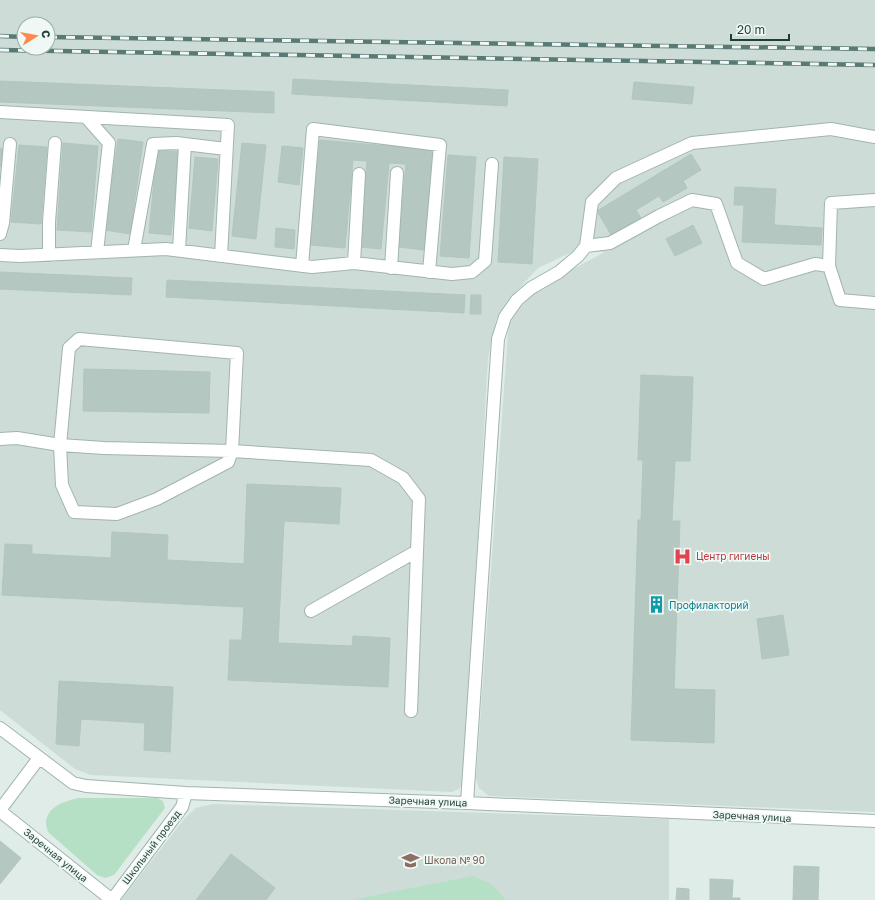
<svg xmlns="http://www.w3.org/2000/svg" width="875" height="900" font-family="'Golos Text',sans-serif">
<rect width="100%" height="100%" fill="#dfece8"/>
<path fill="#cddcd7" fill-rule="evenodd" d="M0 0H875V812L489 796 479 788 476 779 508 333 511 318 524 303 547 283 605 252 576 250 538 268 509 299 496 320 488 358 464 778 460 788 452 792 91 775 75 769 0 710ZM24 24H48V48H24Z
M213 804 669 819V900H121L185 818 196 808Z"/>
<path fill="#b6e0c5" d="M79 798H157L163 801 165 808 114 875 105 878 97 875 48 832C47 829 46 825 46 822 48 805 66 801 79 798Z
M473 876 491 884 506 900H351Z"/>
<path fill="#b4c7c1" stroke="#b1c6bf" d="M293 79 508 90 507 106 292 94Z
M0 81 274 92V113L0 102Z
M634 82 694 87 692 104 632 99Z
M118 139 143 142 130 234 105 230Z
M320 140 433 150 424 250 398 247 406 164 389 163 381 249 359 247 367 161 353 160 345 248 310 245Z
M63 143 98 146 91 232 57 230Z
M242 143 266 145 256 239 232 236Z
M19 145 47 147 41 224 11 222Z
M282 146 303 148 299 185 278 182Z
M0 148 3 149 0 167Z
M157 150 179 152 171 235 149 233Z
M691 154 701 170 683 181 687 188 663 202 659 196 636 210 642 220 613 238 597 211Z
M448 155 476 157 469 258 440 256Z
M195 157 218 159 212 231 189 228Z
M504 157 538 159 532 264 498 262Z
M735 187 776 189 774 225 822 228 821 245 742 242 744 205H734Z
M693 225 702 243 675 256 666 239Z
M276 228 295 230 294 249 275 247Z
M0 272 132 278 131 295 0 289Z
M167 280 465 295 464 313 166 297Z
M471 295H481V314H470Z
M84 369 210 372 209 413 83 411Z
M641 375 693 377 690 461H675L672 521H680L674 689 715 690 714 743 631 740 638 520H641L643 460H638Z
M247 484 341 488 339 524 284 521 278 643 352 646 353 636 390 638 388 687 228 680 230 640H242L244 607 2 595 5 544 32 545V554L111 558 112 532 168 535 167 560 244 564Z
M783 615 789 655 762 659 757 619Z
M59 681 173 687 170 752 144 750 145 723 81 719 79 746 56 744Z
M0 841 21 858 0 884Z
M231 854 275 888 266 900H196Z
M794 866 819 867 818 900H793Z
M710 879 733 880 732 898H740V900H710Z
M677 888 689 889V900H676Z"/>
<g fill="none" stroke-linecap="round" stroke-linejoin="round">
<defs>
<path id="minor" d="M0 112 228 125 221 256
M86 117 109 143 97 252
M875 200 831 203 829 266 840 300 875 303
M0 234 3 223 10 144
M586 246 610 243 659 216 692 200 716 204 737 263 764 279 815 264 829 266
M134 250 153 144 176 143 226 149
M179 250 185 144
M0 255 20 256 166 249 312 267 354 263 452 274 472 272 485 261 492 164
M49 255V222L55 143
M354 263 359 174
M302 266 313 129 440 145 429 272
M391 268 397 173
M79 339 237 353 232 451 228 462 157 499 117 514 74 512 62 485 60 445 69 348Z
M0 439 17 438 60 445 104 448 232 451 371 460 403 478 419 499 411 711
M311 611 417 551
M0 728 73 783 86 786 186 793 467 803 875 821
M467 803 498 339 505 317 517 300 531 288 559 272 578 256 586 246 592 202 616 178 692 143 831 129 875 137
M0 810 39 758
M0 811 112 900
M112 900 182 807 186 793"/>
</defs>
<use href="#minor" stroke="#a2b4b0" stroke-width="14"/>
<use href="#minor" stroke="#fff" stroke-width="12"/>
<defs>
<path id="rail" d="M0 36 24 37
M48 37 875 49
M0 50 875 65"/>
</defs>
<use href="#rail" stroke="#597a74" stroke-width="4.5"/>
<use href="#rail" stroke="#f0f8f5" stroke-width="3" stroke-dasharray="9" stroke-linecap="butt"/>
</g>
<defs>
<symbol id="hospital-bare" viewBox="-9 -9 18 18"><path d="M-5-5h3v3.5h4V-5h3V5h-3V1.5h-4V5h-3Z" fill="#e0444e" stroke="#f0f8f5" stroke-width="2.5" paint-order="stroke"/></symbol>
<symbol id="building-bare" viewBox="-9 -9 18 18"><path d="M-4-6H4V6H1V3H-1V6H-4ZM-2.5-4.3h1.7v1.8h-1.7ZM.8-4.3h1.7v1.8H.8ZM-2.5-1h1.7V.8h-1.7ZM.8-1h1.7V.8H.8Z" fill="#0f9aa8" stroke="#f0f8f5" stroke-width="2.5" paint-order="stroke"/></symbol>
<symbol id="school-bare" viewBox="-9 -9 18 18"><path d="M0-5L7-2L0 1L-7-2ZM-4 1L0 2.5L4 1V4Q0 6-4 4Z" fill="#8d6e63" stroke="#f0f8f5" stroke-width="2.5" paint-order="stroke"/></symbol>
</defs>
<g fill-rule="evenodd">
<use href="#hospital-bare" x="670" y="544" width="25" height="25"/>
<use href="#building-bare" x="644" y="592" width="25" height="25"/>
<use href="#school-bare" x="398" y="848" width="25" height="25"/>
</g>
<g text-anchor="middle" dominant-baseline="central" stroke-width="3.5" stroke-linejoin="round" paint-order="stroke">
<g font-size="10" fill="#be3a42" stroke="#f0f8f5" text-anchor="start">
<text x="696" y="556">Центр гигиены</text>
</g>
<g font-size="10" fill="#0d838f" stroke="#f0f8f5" text-anchor="start">
<text x="669" y="605">Профилакторий</text>
</g>
<g font-size="10" fill="#1f3e38" stroke="#f0f8f5">
<text transform="translate(428 801) rotate(2)">Заречная улица</text>
<text transform="translate(752 816) rotate(3)">Заречная улица</text>
<text transform="translate(151 847) rotate(-53)">Школьный проезд</text>
<text transform="translate(56 855) rotate(39)">Заречная улица</text>
</g>
<g font-size="10" fill="#785e54" stroke="#f0f8f5" text-anchor="start">
<text x="424" y="860">Школа № 90</text>
</g>
</g>
<g transform="translate(36 36) rotate(79)"><circle r="19" fill="#f0f8f5" stroke="#9caea9"/>
<path d="M0-3L7 15L0 10L-7 15Z" fill="#ff884a"/>
<text y="-6" font-size="11" font-weight="bold" text-anchor="middle" fill="#1f3e38">С</text>
</g>
<path d="M731 34v6h58v-6" fill="none" stroke="#1f3e38" stroke-width="2"/>
<text x="737" y="34" font-size="12" fill="#1f3e38" stroke="#f0f8f5" stroke-width="3" paint-order="stroke">20 m</text>
</svg>
